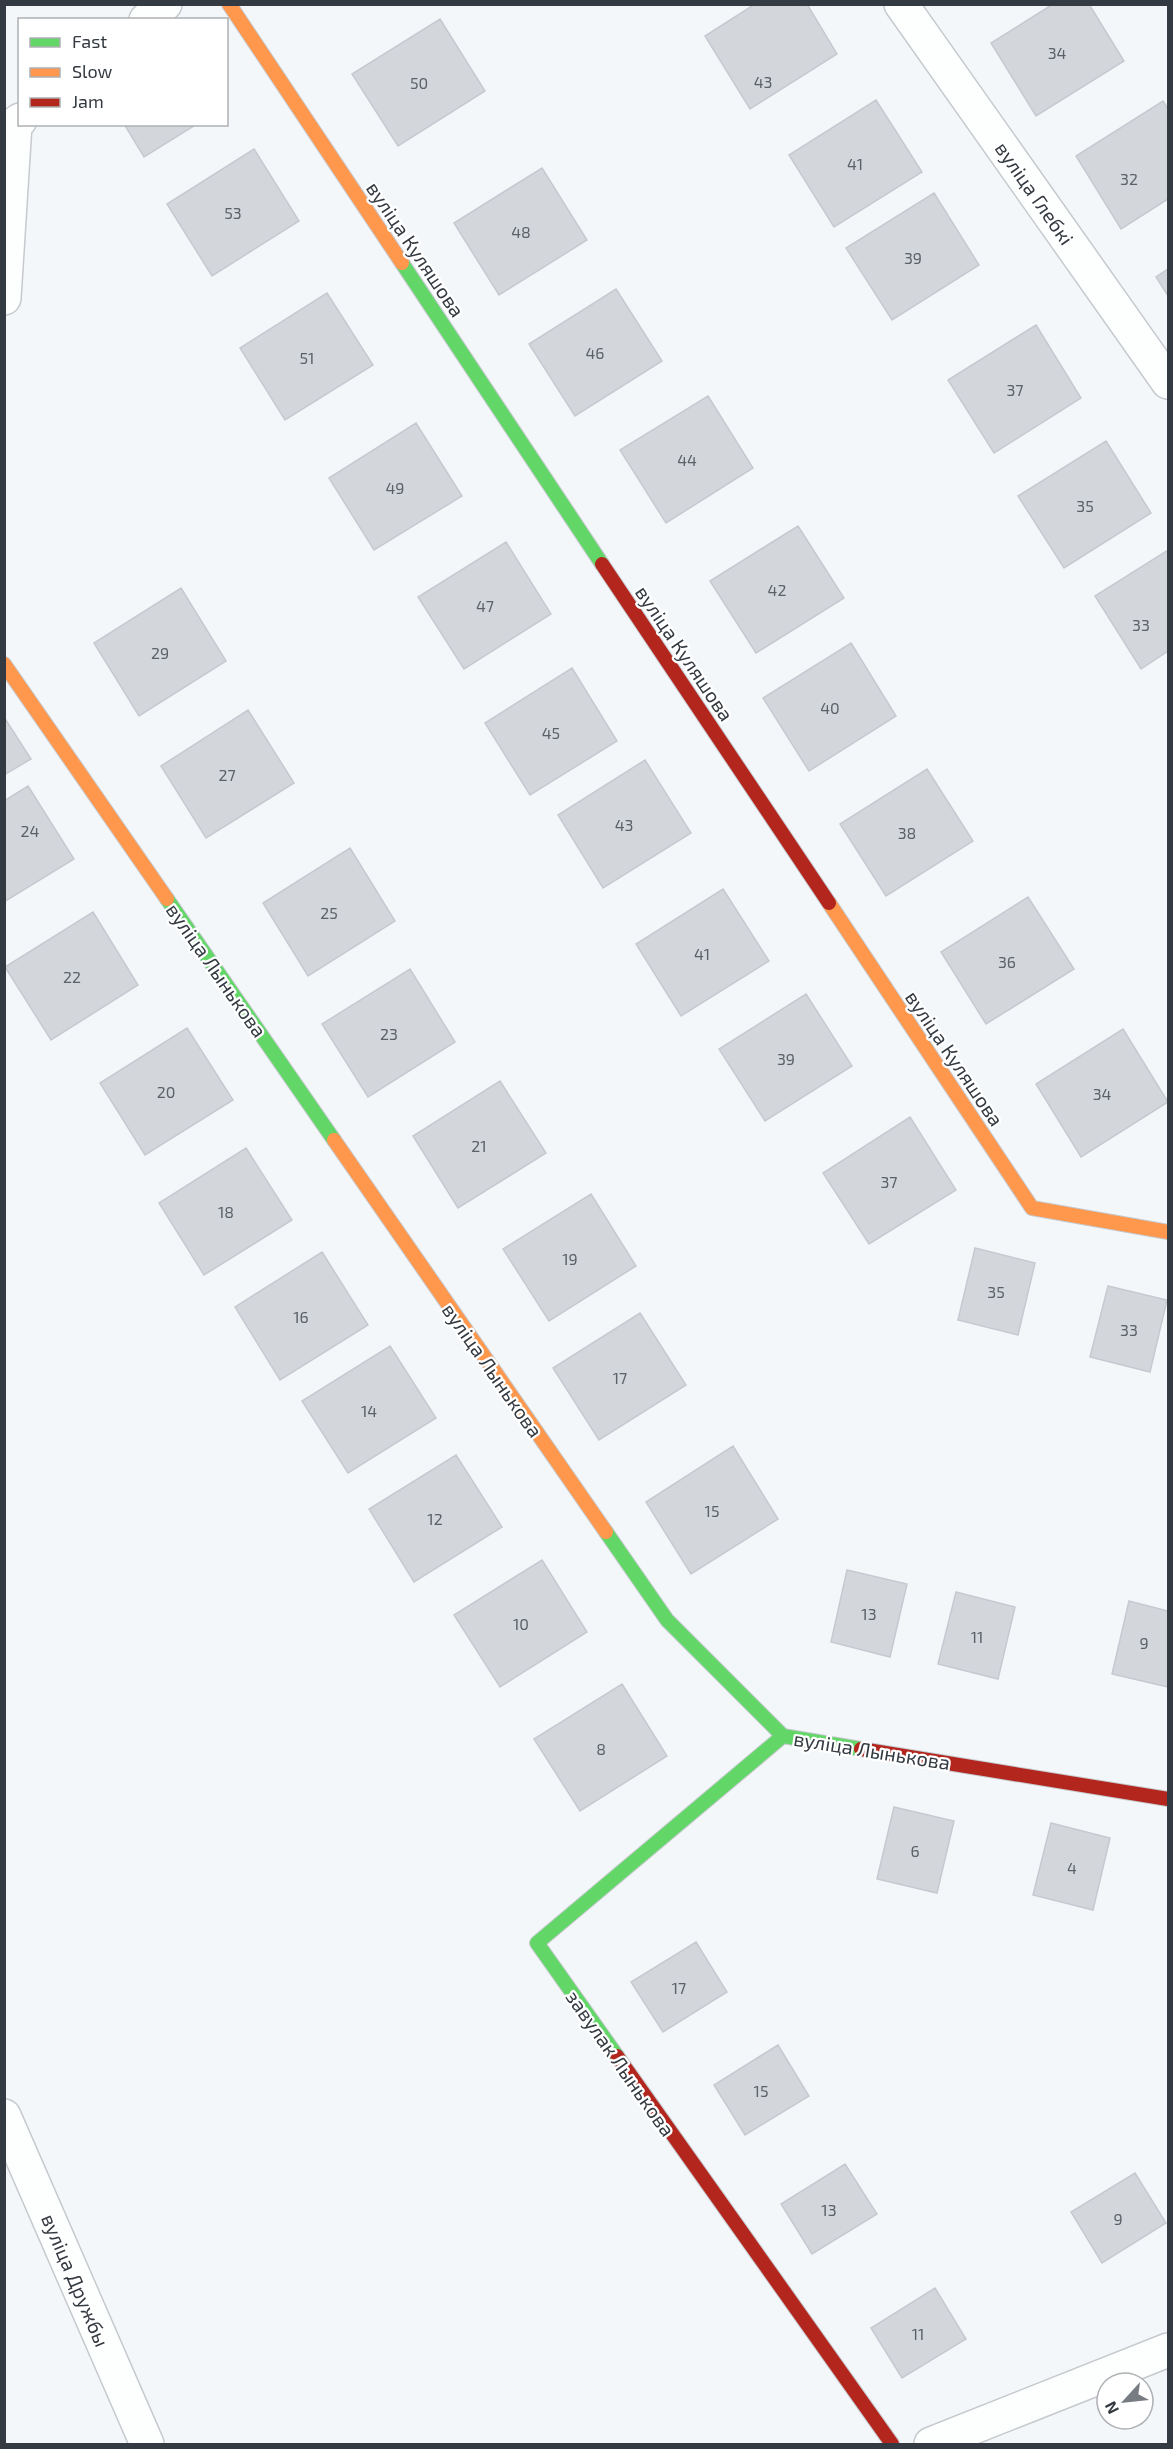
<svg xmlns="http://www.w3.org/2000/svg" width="1173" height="2449" font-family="'Exo 2',sans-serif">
<rect width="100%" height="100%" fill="#f4f7fa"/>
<path fill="#d3d7dc" stroke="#c6cad0" stroke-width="1.5" d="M755 4H807L837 54 750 109 705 36Z
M1053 4H1089L1124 61 1036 116 991 43Z
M440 19 485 91 398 146 352 74Z
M876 100 922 172 834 227 789 155Z
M1163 101 1168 109V199L1121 229 1076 156Z
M124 124H197L144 157Z
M254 149 299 221 212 276 167 204Z
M542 168 587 240 499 295 454 223Z
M934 193 979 265 892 320 846 248Z
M1168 269V296L1156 277Z
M616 289 662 361 575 416 529 344Z
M327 293 373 365 285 420 240 348Z
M1036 325 1081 398 994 453 948 380Z
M708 396 753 468 666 523 620 450Z
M416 423 462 496 374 550 329 478Z
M1106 441 1151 513 1064 568 1018 496Z
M798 526 844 598 756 653 710 581Z
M506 542 551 614 464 669 418 597Z
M1168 550V651L1141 669 1095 596Z
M181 588 226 661 139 716 94 643Z
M851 643 896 716 809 771 763 698Z
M572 668 617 741 530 795 485 723Z
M248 710 294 783 206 838 161 766Z
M4 717 31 759 4 775Z
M645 760 691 833 603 888 558 815Z
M927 769 973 841 886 896 840 824Z
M28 786 74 859 4 902V801Z
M350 848 395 921 308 976 263 903Z
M723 889 769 961 681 1016 636 944Z
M1028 897 1074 969 986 1024 941 952Z
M93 912 138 985 51 1040 5 967Z
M410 969 455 1042 368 1097 322 1024Z
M806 994 852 1066 765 1121 719 1049Z
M187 1028 233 1100 145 1155 100 1083Z
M1123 1029 1168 1102 1081 1157 1036 1084Z
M500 1081 546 1153 458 1208 413 1136Z
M910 1117 956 1190 869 1244 823 1173Z
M246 1148 292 1220 204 1275 159 1203Z
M591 1194 636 1266 549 1321 503 1249Z
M975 1248 1035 1263 1018 1335 958 1320Z
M322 1252 368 1325 280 1380 235 1307Z
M1108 1286 1167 1300 1150 1372 1090 1357Z
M640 1313 686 1385 599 1440 553 1368Z
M390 1346 436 1418 348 1473 302 1401Z
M733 1446 778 1519 691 1574 646 1502Z
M456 1455 502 1527 414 1582 369 1509Z
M542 1560 587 1632 500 1687 454 1615Z
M847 1570 907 1584 890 1657 831 1642Z
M956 1592 1015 1607 998 1679 938 1664Z
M1129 1601 1168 1611V1687L1112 1674Z
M622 1684 667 1756 580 1811 534 1739Z
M894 1807 954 1821 937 1893 877 1879Z
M1051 1823 1110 1838 1093 1910 1033 1895Z
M696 1942 727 1992 663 2032 631 1982Z
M778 2045 809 2096 745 2135 714 2085Z
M845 2164 877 2214 812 2254 781 2204Z
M1135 2173 1166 2223 1102 2263 1071 2212Z
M935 2288 966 2339 902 2378 871 2328Z"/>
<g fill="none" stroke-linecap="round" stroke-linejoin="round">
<defs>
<path id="street" d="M901 4 1168 382
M146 20 165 4
M4 298 15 124 20 120
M4 2116 147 2444
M931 2444 1168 2350"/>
<path id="fast" d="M402 263 602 564
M167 899 334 1140
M606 1532 667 1620 783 1736 861 1749
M617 2056 537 1943 783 1736"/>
<path id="slow" d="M229 4 402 263
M4 664 167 899
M829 903 1032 1208 1168 1232
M334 1140 606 1532"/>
<path id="jam" d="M602 564 829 903
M861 1749 1168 1799
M617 2056 892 2444"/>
</defs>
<use href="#street" stroke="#c6cacf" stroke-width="36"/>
<use href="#fast" stroke="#c6cacf" stroke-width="16"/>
<use href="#slow" stroke="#c6cacf" stroke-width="16"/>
<use href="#jam" stroke="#c6cacf" stroke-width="16"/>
<use href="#street" stroke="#fdfefe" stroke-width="33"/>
<use href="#fast" stroke="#63d668" stroke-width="14"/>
<use href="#slow" stroke="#ff974d" stroke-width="14"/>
<use href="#jam" stroke="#b3261e" stroke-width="14"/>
</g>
<g text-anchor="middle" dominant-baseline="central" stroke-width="4.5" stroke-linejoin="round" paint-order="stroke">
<g font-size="16" fill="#5c6168">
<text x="1057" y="52">34</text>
<text x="763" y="81">43</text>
<text x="419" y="82">50</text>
<text x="855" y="163">41</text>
<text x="1129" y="178">32</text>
<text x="233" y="212">53</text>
<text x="521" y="231">48</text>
<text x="913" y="257">39</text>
<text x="595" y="352">46</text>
<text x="307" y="357">51</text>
<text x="1015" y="389">37</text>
<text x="687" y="459">44</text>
<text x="395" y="487">49</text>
<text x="1085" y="505">35</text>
<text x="777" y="589">42</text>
<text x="485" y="605">47</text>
<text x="1141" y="624">33</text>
<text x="160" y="652">29</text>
<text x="830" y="707">40</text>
<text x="551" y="732">45</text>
<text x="227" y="774">27</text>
<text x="624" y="824">43</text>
<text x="30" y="830">24</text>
<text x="907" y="832">38</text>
<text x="329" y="912">25</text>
<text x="702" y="953">41</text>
<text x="1007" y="961">36</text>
<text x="72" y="976">22</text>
<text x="389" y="1033">23</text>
<text x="786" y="1058">39</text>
<text x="166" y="1091">20</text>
<text x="1102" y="1093">34</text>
<text x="479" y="1145">21</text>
<text x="889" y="1181">37</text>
<text x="226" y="1211">18</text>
<text x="570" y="1258">19</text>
<text x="996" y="1291">35</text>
<text x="301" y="1316">16</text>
<text x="1129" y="1329">33</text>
<text x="620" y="1377">17</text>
<text x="369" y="1410">14</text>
<text x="712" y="1510">15</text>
<text x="435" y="1518">12</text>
<text x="869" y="1613">13</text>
<text x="521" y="1623">10</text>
<text x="977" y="1636">11</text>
<text x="1144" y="1642">9</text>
<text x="601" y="1748">8</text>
<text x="915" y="1850">6</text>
<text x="1072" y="1867">4</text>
<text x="679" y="1987">17</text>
<text x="761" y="2090">15</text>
<text x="829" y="2209">13</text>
<text x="1118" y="2218">9</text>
<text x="918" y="2333">11</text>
</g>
<g font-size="20" fill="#343a41" stroke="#fff">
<text transform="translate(1035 193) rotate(55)">вуліца Глебкі</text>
<text transform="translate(416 249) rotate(56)">вуліца Куляшова</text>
<text transform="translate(685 653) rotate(56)">вуліца Куляшова</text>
<text transform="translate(217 970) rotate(55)">вуліца Лынькова</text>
<text transform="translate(955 1058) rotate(56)">вуліца Куляшова</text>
<text transform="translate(493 1370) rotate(55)">вуліца Лынькова</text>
<text transform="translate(872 1750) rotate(9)">вуліца Лынькова</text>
<text transform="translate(621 2063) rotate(55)">завулак Лынькова</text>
<text transform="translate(76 2280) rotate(67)">вуліца Дружбы</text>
</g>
</g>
<rect width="1173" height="2449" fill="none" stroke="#343a41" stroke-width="12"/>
<rect x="18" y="18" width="210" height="108" fill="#ffffff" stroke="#aeb0b3" stroke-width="1.5"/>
<rect x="30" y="38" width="30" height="9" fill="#63d668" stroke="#aeb0b3" stroke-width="1.5"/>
<text x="72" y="48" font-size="18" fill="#343a41">Fast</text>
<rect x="30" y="68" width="30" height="9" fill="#ff974d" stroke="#aeb0b3" stroke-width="1.5"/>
<text x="72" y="78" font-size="18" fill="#343a41">Slow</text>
<rect x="30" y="98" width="30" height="9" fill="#b3261e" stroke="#aeb0b3" stroke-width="1.5"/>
<text x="72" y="108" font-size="18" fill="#343a41">Jam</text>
<g transform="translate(1125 2401) rotate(243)"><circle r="28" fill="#ffffff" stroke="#aeb0b3" stroke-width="1.5"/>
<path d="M0-4.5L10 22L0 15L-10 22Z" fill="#777c82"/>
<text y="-9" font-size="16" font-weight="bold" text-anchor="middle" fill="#343a41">N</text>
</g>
</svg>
